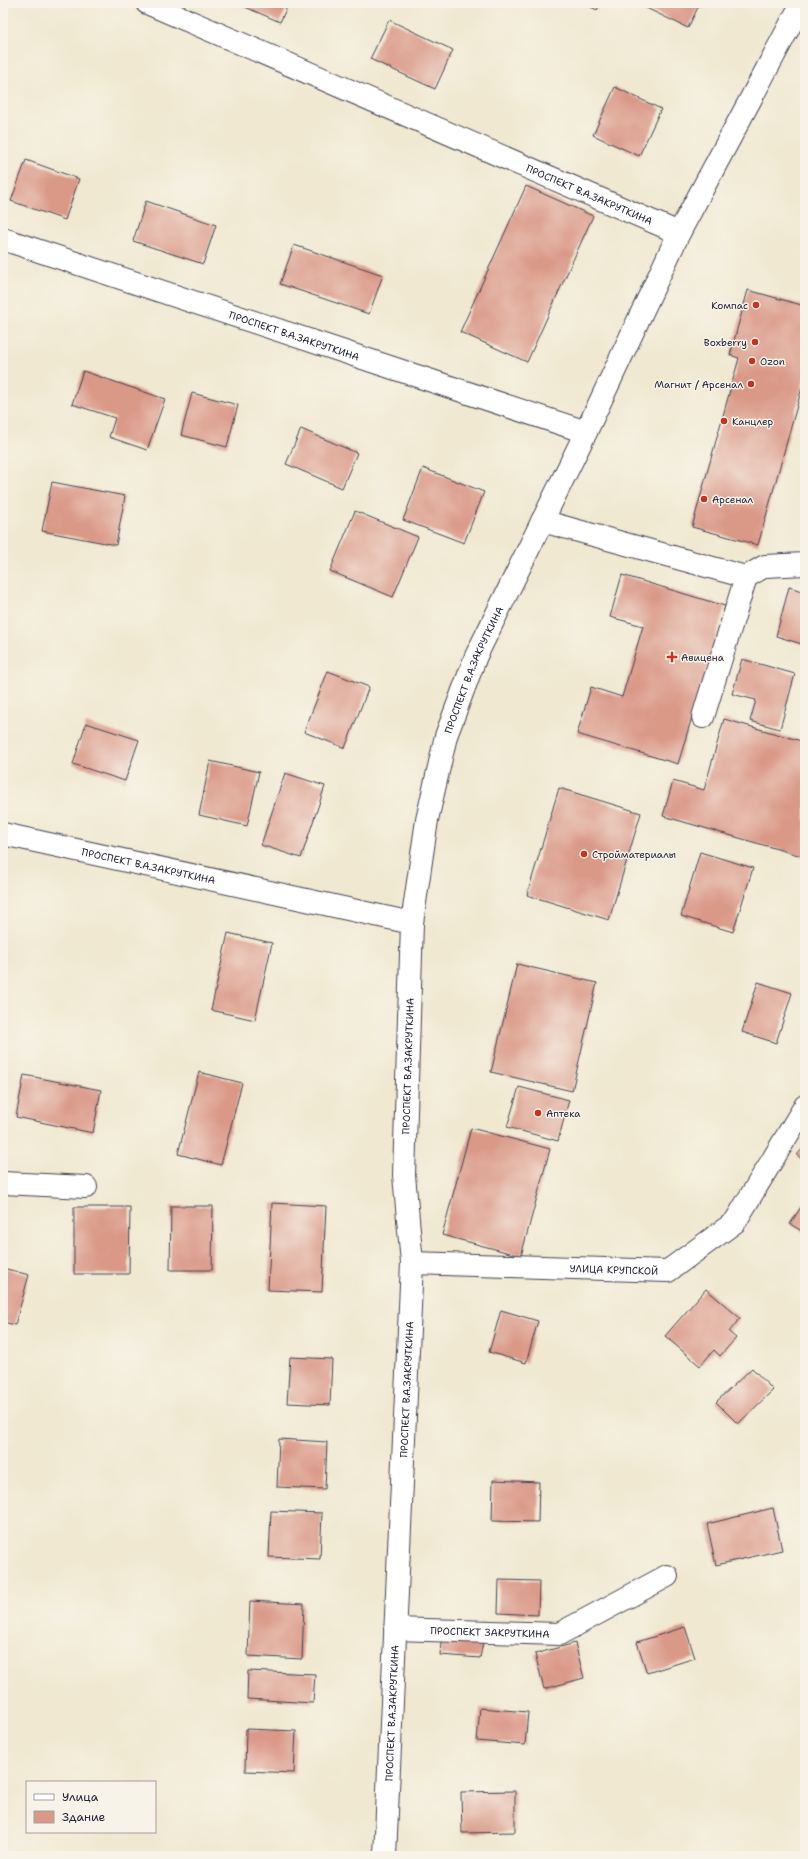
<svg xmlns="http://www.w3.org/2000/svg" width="808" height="1859" font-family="'Shantell Sans',sans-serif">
<rect width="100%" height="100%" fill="#f7f3e8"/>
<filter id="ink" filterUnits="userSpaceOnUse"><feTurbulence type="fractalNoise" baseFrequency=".025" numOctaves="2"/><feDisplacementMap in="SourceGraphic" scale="8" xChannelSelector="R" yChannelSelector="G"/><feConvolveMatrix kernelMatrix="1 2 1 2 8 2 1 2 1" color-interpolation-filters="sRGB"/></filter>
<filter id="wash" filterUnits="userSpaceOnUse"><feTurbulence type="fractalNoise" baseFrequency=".012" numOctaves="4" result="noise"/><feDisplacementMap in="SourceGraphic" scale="16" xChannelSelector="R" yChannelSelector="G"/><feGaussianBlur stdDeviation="0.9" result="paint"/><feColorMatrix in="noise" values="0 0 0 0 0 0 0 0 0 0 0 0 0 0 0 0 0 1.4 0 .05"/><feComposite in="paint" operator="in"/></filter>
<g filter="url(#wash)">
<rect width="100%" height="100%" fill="#f0e8d0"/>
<g id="blocks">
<path fill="#da9887" d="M236 3H289L280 22Z
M582 3H600L597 10Z
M643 3H700L688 28 642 6Z
M389 20 453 50 435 89 370 59Z
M615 87 661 109 639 156 593 135Z
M26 160 79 179 65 220 11 201Z
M526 186 593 216 527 362 460 332Z
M146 201 216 225 203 264 133 241Z
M294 245 383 275 369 314 280 284Z
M748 290 805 306V377L758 545 692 527 739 358 730 355Z
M83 371 165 399 147 450 109 437 115 418 72 404Z
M192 393 238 405 227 447 181 435Z
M301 429 357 453 342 488 286 464Z
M423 468 484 492 464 543 403 520Z
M52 482 125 496 116 545 42 531Z
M355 511 418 537 393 597 330 571Z
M622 575 725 606 678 764 577 734 591 687 622 697 643 626 610 617Z
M789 587 805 592V645L776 636Z
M742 659 795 674 780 729 750 721 756 700 732 694Z
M328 671 369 687 345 748 304 732Z
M724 719 805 742V857L663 816 673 781 704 790Z
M86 723 139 740 125 781 73 764Z
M210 761 259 772 247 826 199 815Z
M285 773 325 786 301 858 261 845Z
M559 788 641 813 609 920 527 895Z
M700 852 753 868 733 932 681 916Z
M228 933 272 943 255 1020 211 1010Z
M517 964 597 983 572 1091 491 1072Z
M758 982 792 993 776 1043 742 1032Z
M199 1072 242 1083 221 1165 178 1154Z
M24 1075 101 1090 93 1133 16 1117Z
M519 1087 569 1100 558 1141 507 1127Z
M471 1128 550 1149 521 1256 442 1235Z
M805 1146V1162L797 1155Z
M805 1201V1233L790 1224Z
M272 1203 326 1206 322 1292 268 1290Z
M171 1206H213L212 1270H170Z
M74 1207H130L129 1274H74Z
M3 1268 29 1275 15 1325 3 1322Z
M706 1289 740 1318 729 1332 736 1338 720 1356 714 1350 700 1366 665 1336Z
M501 1310 538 1321 526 1363 489 1352Z
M290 1357 332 1359 330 1405 287 1403Z
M752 1368 773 1390 738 1424 716 1402Z
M279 1439 327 1442 325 1489 277 1487Z
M493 1480 539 1482 538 1522 492 1521Z
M773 1508 782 1550 716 1565 707 1524Z
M271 1511 322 1513 320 1559 269 1557Z
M499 1580 539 1581 538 1615 498 1613Z
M250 1601 304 1604 302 1659 248 1656Z
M685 1627 695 1658 647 1673 637 1642Z
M442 1631 485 1632 480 1658 440 1655Z
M575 1643 584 1678 544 1689 535 1654Z
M248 1671 315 1674 313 1703 247 1699Z
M480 1708 528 1712 525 1745 477 1741Z
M246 1729 296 1731 294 1773 245 1771Z
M515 1791V1832L462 1833 461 1792Z"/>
</g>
</g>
<g filter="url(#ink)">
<use href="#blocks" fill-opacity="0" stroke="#414051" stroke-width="1"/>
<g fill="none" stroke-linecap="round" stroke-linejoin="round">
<defs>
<g id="minor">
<path id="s1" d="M147 3 679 233"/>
<path id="s2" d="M3 239 586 432"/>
<path d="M542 521 746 577 765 566 805 564"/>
<path d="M703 717 746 577"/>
<path id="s3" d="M3 834 412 923"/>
<path d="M3 1183 86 1187"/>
<path id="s4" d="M412 1263 668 1271 735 1222 805 1106"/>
<path id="s5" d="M395 1629 559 1634 667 1576"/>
<path id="s6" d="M385 1856 412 1263 404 1175 412 923 427 820 446 736 476 656 586 432 679 233 802 3"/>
</g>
</defs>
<use href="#minor" stroke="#414051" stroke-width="24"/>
<use href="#minor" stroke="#fff" stroke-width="22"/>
</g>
</g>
<g fill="#c8321e" stroke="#f7f3e8" stroke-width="1.5">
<circle cx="756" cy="305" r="4"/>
<circle cx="755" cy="342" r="4"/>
<circle cx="752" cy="361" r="4"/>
<circle cx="751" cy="384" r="4"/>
<circle cx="724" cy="421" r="4"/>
<circle cx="704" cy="499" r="4"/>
<path d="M670 651h4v4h4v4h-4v4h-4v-4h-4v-4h4z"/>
<circle cx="584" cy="854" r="4"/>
<circle cx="538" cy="1113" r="4"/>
</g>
<g text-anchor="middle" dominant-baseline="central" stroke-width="3" stroke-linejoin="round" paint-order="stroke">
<g font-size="10" fill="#22223b" stroke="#f7f3e8">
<text stroke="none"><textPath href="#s1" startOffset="482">ПРОСПЕКТ В.А.ЗАКРУТКИНА</textPath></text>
<text stroke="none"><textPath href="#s2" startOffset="307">ПРОСПЕКТ В.А.ЗАКРУТКИНА</textPath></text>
<text stroke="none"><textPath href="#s6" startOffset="1196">ПРОСПЕКТ В.А.ЗАКРУТКИНА</textPath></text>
<text stroke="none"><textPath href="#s3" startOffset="149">ПРОСПЕКТ В.А.ЗАКРУТКИНА</textPath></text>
<text stroke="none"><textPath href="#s6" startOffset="791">ПРОСПЕКТ В.А.ЗАКРУТКИНА</textPath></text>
<text stroke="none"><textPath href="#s4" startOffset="202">УЛИЦА КРУПСКОЙ</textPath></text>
<text stroke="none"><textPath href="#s6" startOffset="467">ПРОСПЕКТ В.А.ЗАКРУТКИНА</textPath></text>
<text stroke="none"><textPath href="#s5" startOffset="95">ПРОСПЕКТ ЗАКРУТКИНА</textPath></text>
<text stroke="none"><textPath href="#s6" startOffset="143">ПРОСПЕКТ В.А.ЗАКРУТКИНА</textPath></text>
</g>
<g font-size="10" fill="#22223b" stroke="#f7f3e8" text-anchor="start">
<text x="748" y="305" text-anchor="end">Компас</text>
<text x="747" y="342" text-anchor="end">Boxberry</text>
<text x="760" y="361">Ozon</text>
<text x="743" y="384" text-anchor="end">Магнит / Арсенал</text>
<text x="732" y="421">Канцлер</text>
<text x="712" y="499">Арсенал</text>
<text x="681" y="657">Авицена</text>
<text x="592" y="854">Стройматериалы</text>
<text x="546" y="1113">Аптека</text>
</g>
</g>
<rect width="808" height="1859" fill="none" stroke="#f7f3e8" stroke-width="16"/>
<rect x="26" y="1781" width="130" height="52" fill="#f7f3e8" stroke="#a29fa3"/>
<rect x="34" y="1794" width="20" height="6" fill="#ffffff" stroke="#a29fa3"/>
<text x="62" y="1801" font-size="12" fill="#22223b">Улица</text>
<rect x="34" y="1811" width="20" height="12" fill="#da9887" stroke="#a29fa3"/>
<text x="62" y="1821" font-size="12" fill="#22223b">Здание</text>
</svg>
